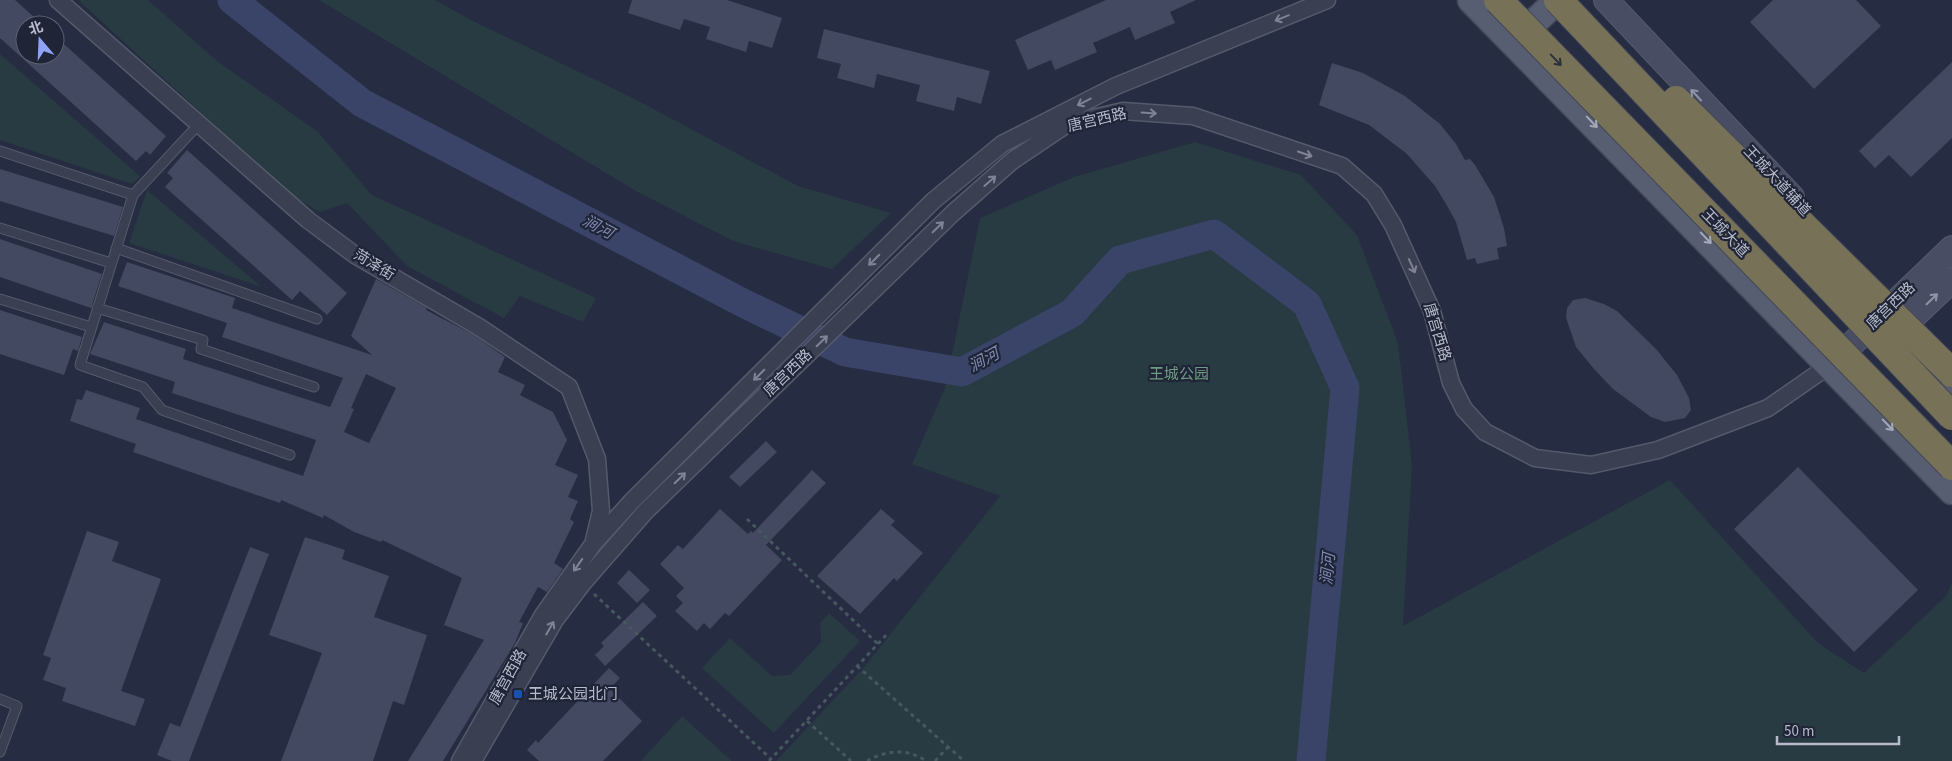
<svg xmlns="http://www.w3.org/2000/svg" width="1952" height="761" font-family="'Source Sans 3','Noto Sans SC',sans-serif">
<rect width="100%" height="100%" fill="#262c41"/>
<path fill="#283a42" d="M78 0H148L217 61 317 131 372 195 596 298 583 322 520 296 504 318 407 266 347 203 320 212 292 196Z
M319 0H435L475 22 631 97 798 186 891 213 832 269 733 241 636 191Z
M0 54 140 176 132 184 0 140Z
M1195 142 1301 175 1357 235 1398 343 1412 465 1403 626 1670 480 1818 643 1864 673 1946 596 1952 583V761H776L865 666 1000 496 912 464 945 388 980 218 1074 177Z
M147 190 262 287 129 243Z
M829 613 860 641 774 733 702 668 730 638 772 676 790 675 821 642 820 623Z
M682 716 732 761H641Z"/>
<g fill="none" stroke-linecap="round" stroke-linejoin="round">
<path stroke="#3a4468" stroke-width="29" d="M232 0 362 103 745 304 845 352 962 372 1072 313 1120 260 1214 234 1307 304 1345 388 1311 761"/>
</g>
<path fill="#424961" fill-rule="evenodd" d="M0 0H15L43 25H25V55H55V36L166 136 150 155 146 151 136 161 0 38Z
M632 0H727L782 18 772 48 749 41 746 52 706 39 710 27 684 19 680 30 628 13Z
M1106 0H1196L1170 12 1175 23 1135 40 1130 27 1093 43 1097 52 1055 70 1051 60 1028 70 1015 40Z
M1773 0H1856L1881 26 1814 89 1750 22Z
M824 29 990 71 981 104 957 97 954 111 916 101 920 85 877 74 874 88 837 78 841 64 817 58Z
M1952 62V138L1911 177 1889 155 1875 168 1859 151Z
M1332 63 1363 73 1405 96 1440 124 1456 144 1465 160 1470 159 1475 165 1494 197 1504 228 1507 246 1497 248 1499 259 1477 264 1475 258 1467 260 1456 222 1446 204 1435 186 1407 154 1369 125 1319 105Z
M187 150 347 293 327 315 300 291 292 300 165 187 173 178 167 173Z
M0 169 123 207 114 236 0 201Z
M0 239 102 274 91 308 0 277Z
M127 262 235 298 232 308 372 355 351 336 376 279 427 308 426 310 474 335 505 357 498 372 525 385 520 395 553 412 567 440 555 465 578 475 568 497 578 501 570 519 574 522 554 563 563 569 547 592 538 587 519 622 523 623 515 643 443 761H408L484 640 444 625 462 578 382 540 381 542 354 532 324 515 323 518 281 500 280 503 133 452 136 444 70 421 77 399 82 400 86 390 140 408 136 419 303 476 316 440 172 393 175 382 90 354 104 322 186 349 183 359 330 407 343 378 222 337 227 323 118 286ZM366 374 396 388 369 443 344 432 354 409 351 408Z
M1585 298 1604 304 1617 311 1656 349 1677 375 1689 398 1691 410 1685 418 1665 422 1651 417 1613 389 1594 369 1576 347 1566 318 1567 308 1573 300Z
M0 310 82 337 78 351 73 349 64 375 0 354Z
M766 441 777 452 740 487 729 477Z
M1798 467 1918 590 1854 652 1734 529Z
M812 470 826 483 766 545 782 560 729 616 725 613 710 629 704 623 697 631 675 611 683 603 676 596 684 588 660 564 678 545 683 549 720 509 748 534 751 531 753 533Z
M881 509 895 521 891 525 923 553 897 581 894 578 860 614 817 576Z
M87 531 119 542 112 561 161 579 121 691 145 699 135 726 62 701 66 688 43 680 51 658 43 655Z
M305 537 345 550 342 559 389 576 374 617 427 635 404 705 393 701 373 761H281L322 653 269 635Z
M250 547 269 554 189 761H172L157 755 170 723 180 727Z
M629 570 650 590 637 603 617 583Z
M643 602 657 616 605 666 595 655 604 646 601 643Z
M609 668 620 678 610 689 642 721 603 761H539L527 750 536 740 538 743Z"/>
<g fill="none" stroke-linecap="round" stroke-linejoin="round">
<defs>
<path id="lane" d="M199 124 133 195 80 365 143 387 162 410 290 455
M0 151 133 195
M0 228 111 263
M116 248 317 319
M0 299 91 327
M97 308 203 340 201 349 314 387
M0 699 17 706 0 752"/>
<path id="street" d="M58 0 308 220 355 255 479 327 569 387 597 459 601 511 594 540
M460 761 543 615 593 544 632 501 933 201 1002 144 1116 86 1327 0
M473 761 555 620 583 583 645 512 953 213 1012 161 1067 124 1123 111 1193 116 1342 166 1374 194 1393 225 1432 311 1451 383 1464 409 1485 432 1535 458 1591 465 1658 450 1768 408 1830 365"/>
<path id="secondary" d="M1606 0 1792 197
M1889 334 1912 318 1952 280
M1830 365 1952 248"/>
<path id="primary" d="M1471 0 1952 491
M1513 42 1558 0
M1922 359 1952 391"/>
</defs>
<use href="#lane" stroke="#555a6b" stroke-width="11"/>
<use href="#street" stroke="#555a6b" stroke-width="19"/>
<use href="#secondary" stroke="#555a6b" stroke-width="26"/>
<use href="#primary" stroke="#44485a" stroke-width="29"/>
<path stroke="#46575f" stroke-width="3" stroke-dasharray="4 4" stroke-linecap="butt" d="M747 519 878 644
M594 594 771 759
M857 666 964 761
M807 721 851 761
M769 761 889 632
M867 761C886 750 908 748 926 761
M935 761 948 747"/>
<use href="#lane" stroke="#3a3f51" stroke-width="9"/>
<use href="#street" stroke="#3a3f51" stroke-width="16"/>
<use href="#secondary" stroke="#484d64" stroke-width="24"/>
<use href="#primary" stroke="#585e71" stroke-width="26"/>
<defs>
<path id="highway-bridge" d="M1498 0 1952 466
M1558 0 1952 416
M1676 100 1952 373"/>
</defs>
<use href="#highway-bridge" stroke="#424758" stroke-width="30" stroke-linecap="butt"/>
<use href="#highway-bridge" stroke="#777157" stroke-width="28"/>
</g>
<defs><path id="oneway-shaft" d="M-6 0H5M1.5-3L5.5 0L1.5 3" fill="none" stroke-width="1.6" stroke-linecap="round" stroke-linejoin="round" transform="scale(1.25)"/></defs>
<g stroke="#7f8394">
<use href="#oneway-shaft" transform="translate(1282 18) rotate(158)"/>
<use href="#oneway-shaft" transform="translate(1084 102) rotate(153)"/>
<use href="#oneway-shaft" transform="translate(1149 113) rotate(4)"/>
<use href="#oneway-shaft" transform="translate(1305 154) rotate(19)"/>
<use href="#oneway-shaft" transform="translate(990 181) rotate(-41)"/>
<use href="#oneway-shaft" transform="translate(938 227) rotate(-44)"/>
<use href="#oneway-shaft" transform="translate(874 260) rotate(135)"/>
<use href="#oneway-shaft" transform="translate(1412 266) rotate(66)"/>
<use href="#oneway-shaft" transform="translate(822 341) rotate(-44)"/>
<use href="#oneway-shaft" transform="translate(759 375) rotate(135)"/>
<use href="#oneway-shaft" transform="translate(680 478) rotate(-44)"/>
<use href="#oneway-shaft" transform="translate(578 565) rotate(125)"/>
<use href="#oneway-shaft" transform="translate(550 628) rotate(-60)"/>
</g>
<use stroke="#2c303b" href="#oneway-shaft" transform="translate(1556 60) rotate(46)"/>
<g stroke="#9094a7">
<use href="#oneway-shaft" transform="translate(1696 95) rotate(-133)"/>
<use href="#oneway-shaft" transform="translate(1932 299) rotate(-44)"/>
</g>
<g stroke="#a4a8b9">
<use href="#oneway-shaft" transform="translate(1592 122) rotate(46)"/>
<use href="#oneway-shaft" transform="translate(1706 238) rotate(46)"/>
<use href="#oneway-shaft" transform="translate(1888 425) rotate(46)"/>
</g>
<rect fill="#1a4fb4" stroke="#1f2436" stroke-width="2" x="513" y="689" width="10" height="10" rx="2.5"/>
<g text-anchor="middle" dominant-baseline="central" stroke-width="4.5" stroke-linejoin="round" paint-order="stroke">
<g font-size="15" fill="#b7bbcb" stroke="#1f2436">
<text transform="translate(1097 120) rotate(-13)">唐宫西路</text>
<text transform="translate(1777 181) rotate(47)">王城大道辅道</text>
<text transform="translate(1725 233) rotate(46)">王城大道</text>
<text transform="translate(374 265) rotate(31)">菏泽街</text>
<text transform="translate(1891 306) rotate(-44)">唐宫西路</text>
<text transform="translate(1437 332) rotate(73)">唐宫西路</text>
<text transform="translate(788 373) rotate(-44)">唐宫西路</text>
<text transform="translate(508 677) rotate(-61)">唐宫西路</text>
</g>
<g font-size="15" fill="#6e9c82" stroke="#1f2436">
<text x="1179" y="374">王城公园</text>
</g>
<g font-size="15" fill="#b7bbcb" stroke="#1f2436" text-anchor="start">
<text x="528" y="694">王城公园北门</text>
</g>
<g font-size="16" font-style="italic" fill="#7e8ab2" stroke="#1f2436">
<text transform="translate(598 227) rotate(28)">涧河</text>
<text transform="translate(984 360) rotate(-28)">涧河</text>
<text transform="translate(1328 569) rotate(-85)">涧河</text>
</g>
</g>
<g transform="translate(40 40) rotate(341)"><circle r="24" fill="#1f2436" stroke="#5c6072"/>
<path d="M0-4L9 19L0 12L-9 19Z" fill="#8fa2f8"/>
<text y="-8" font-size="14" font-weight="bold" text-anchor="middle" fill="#b7bbcb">北</text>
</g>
<path d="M1777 736v8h122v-8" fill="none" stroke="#b7bbcb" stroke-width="2.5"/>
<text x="1784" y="736" font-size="15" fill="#b7bbcb" stroke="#1f2436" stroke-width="4" paint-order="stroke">50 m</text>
</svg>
